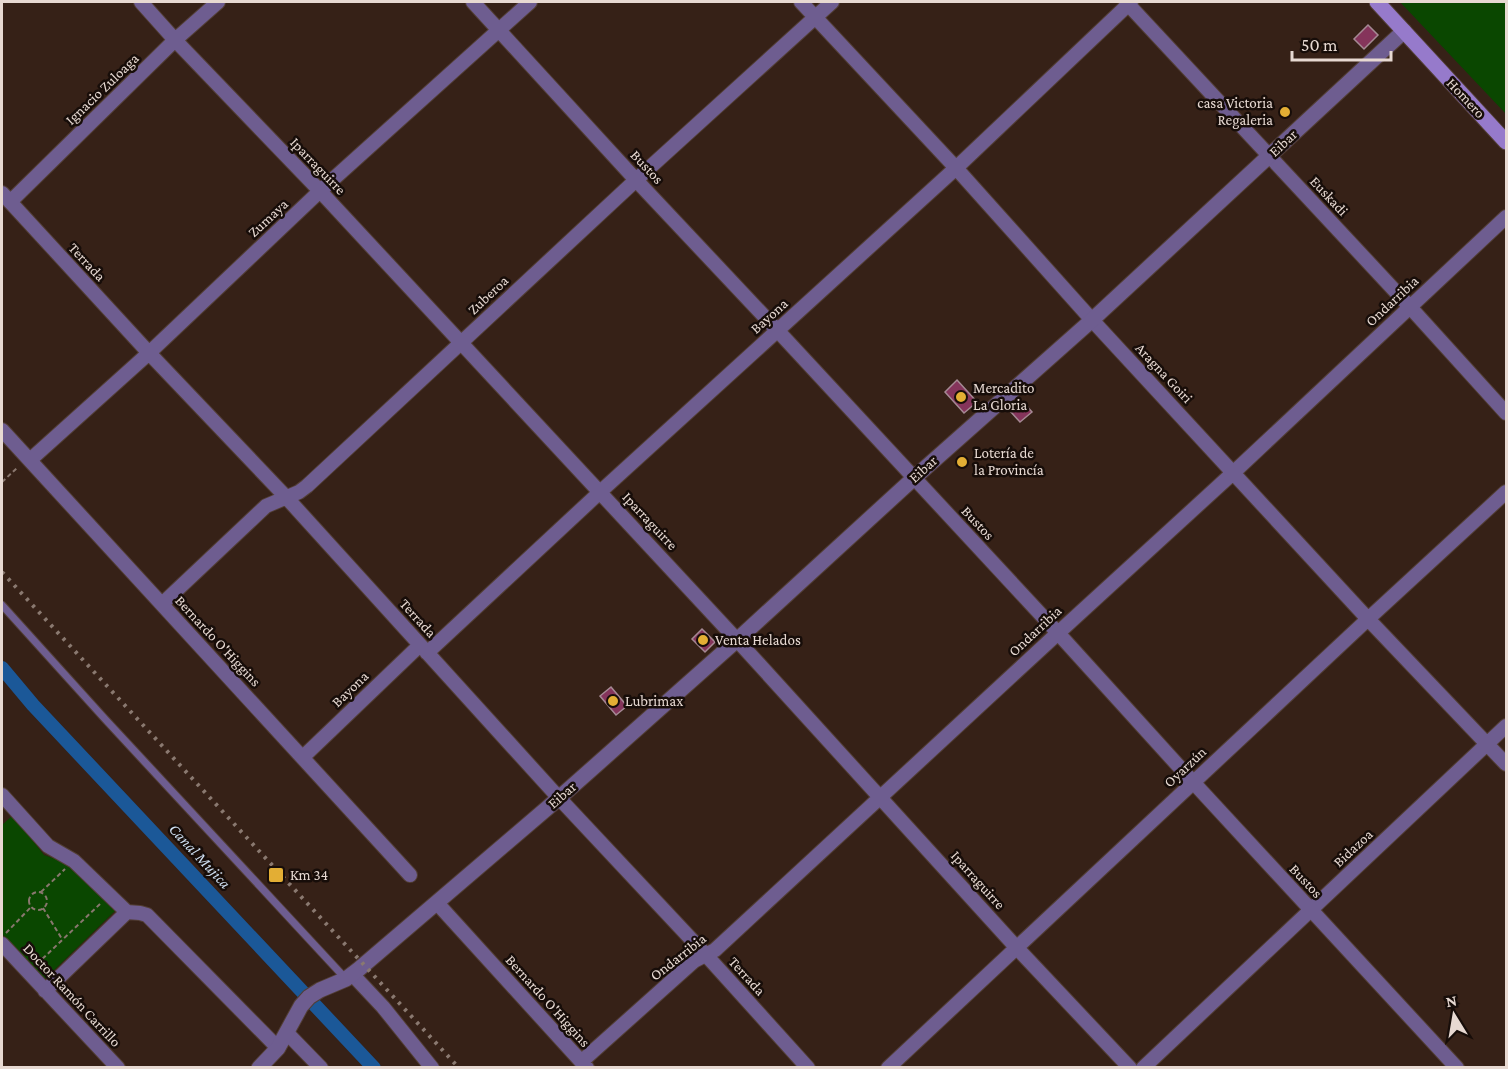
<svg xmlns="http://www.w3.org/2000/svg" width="1508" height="1069" font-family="'Crimson Pro',serif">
<rect width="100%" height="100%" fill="#362117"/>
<path fill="#0a4700" d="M1400 2H1506V114Z
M13 815 44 855 67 863 115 911 45 979 2 934V825Z"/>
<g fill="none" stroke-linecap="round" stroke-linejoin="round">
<path stroke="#1b5898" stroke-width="14" d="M2 668 33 705 374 1068"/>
</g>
<path fill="#85345b" stroke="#a58994" stroke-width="1.5" d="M1368 25 1378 35 1364 49 1354 39Z
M957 380 977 402 964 413 945 392Z
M1023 402 1032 412 1020 422 1011 412Z
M702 629 715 642 705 652 692 639Z
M611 687 627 706 616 715 600 696Z"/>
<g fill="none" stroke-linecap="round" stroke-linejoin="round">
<defs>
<path id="service" d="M2 605 105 719 346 979"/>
<path id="minor" d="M141 2 175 40 320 191 737 640 1016 947 1130 1068
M473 2 636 180 778 331 1058 633 1193 782 1457 1068
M801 2 956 168 1092 320 1368 619 1506 764
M1126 2 1410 307 1506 413
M2 193 149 353 286 497 559 798 706 955 808 1068
M10 202 175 40 218 2
M2 430 410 875
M30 460 149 353 320 191 530 2
M162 604 266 506 299 492 307 486 636 180 832 2
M427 653 600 492 956 168 1131 2
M303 757 420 645
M2 795 48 846 74 861 127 912 140 913 147 915 278 1048
M437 903 587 1068
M2 944 118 1068
M352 974 383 1007 432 1068
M45 991 127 912
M287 1033 321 1068
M581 1062 694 961 715 950 1058 633 1234 472 1506 217
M888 1068 1368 619 1506 492
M1143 1068 1506 726"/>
<path id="tertiary" d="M259 1068 278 1048 301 1006 309 997 320 990 346 979 359 969 559 798 737 640 914 478 1092 320 1404 31"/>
<path id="secondary" d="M1377 2 1506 142"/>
</defs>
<use href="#service" stroke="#523e35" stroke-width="9"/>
<use href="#minor" stroke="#523e35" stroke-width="16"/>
<use href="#tertiary" stroke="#523e35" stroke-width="17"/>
<use href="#secondary" stroke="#523e35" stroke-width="17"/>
<path stroke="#89776e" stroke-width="2" stroke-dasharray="4.5 3" stroke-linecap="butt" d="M2 482 17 468
M29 901a9 9 0 1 1 18 0a9 9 0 1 1-18 0Z
M41 892 65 869
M43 908 62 939
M6 933 31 907
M37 964 100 904"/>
<use href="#service" stroke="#6e5d90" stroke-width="7"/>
<use href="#minor" stroke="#6e5d90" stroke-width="14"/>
<use href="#tertiary" stroke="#6e5d90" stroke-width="15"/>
<use href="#secondary" stroke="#967acb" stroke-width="15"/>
<path stroke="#8a7970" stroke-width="4" stroke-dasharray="3 6" stroke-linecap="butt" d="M2 572 459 1068"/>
</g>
<g fill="#e3ae34" stroke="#170d09" stroke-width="2">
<circle cx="1285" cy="112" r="6"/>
<circle cx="961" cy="397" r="6"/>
<circle cx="962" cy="462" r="6"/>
<circle cx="703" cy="640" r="6"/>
<circle cx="613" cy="701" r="6"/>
<rect x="268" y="867" width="16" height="16" rx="3"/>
</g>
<g text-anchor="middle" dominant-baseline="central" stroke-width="5" stroke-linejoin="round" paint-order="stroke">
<g font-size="15" fill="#e7d9d2" stroke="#170d09">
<text transform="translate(102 89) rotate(-44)">Ignacio Zuloaga</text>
<text transform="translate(1466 98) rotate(47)">Homero</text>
<text transform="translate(1283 143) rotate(-43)">Eibar</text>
<text transform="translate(318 166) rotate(46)">Iparraguirre</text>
<text transform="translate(647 167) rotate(47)">Bustos</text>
<text transform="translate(1329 196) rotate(47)">Euskadi</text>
<text transform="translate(268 218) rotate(-43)">Zumaya</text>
<text transform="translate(87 262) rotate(47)">Terrada</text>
<text transform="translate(488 295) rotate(-43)">Zuberoa</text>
<text transform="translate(1392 301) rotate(-43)">Ondarribia</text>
<text transform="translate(769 316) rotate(-42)">Bayona</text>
<text transform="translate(1164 373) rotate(47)">Aragna Goiri</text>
<text transform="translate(923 469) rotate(-42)">Eibar</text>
<text transform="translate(650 521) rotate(47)">Iparraguirre</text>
<text transform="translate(978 523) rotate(47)">Bustos</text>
<text transform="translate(418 618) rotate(48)">Terrada</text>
<text transform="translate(1035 631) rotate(-43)">Ondarribia</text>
<text transform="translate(218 641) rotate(47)">Bernardo O'Higgins</text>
<text transform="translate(350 689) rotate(-44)">Bayona</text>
<text transform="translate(1185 767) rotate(-43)">Oyarzún</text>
<text transform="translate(562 795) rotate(-41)">Eibar</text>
<text transform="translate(1353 848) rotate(-43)">Bidazoa</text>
<text transform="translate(978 880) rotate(48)">Iparraguirre</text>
<text transform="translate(1306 881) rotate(47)">Bustos</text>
<text transform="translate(678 957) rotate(-38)">Ondarribia</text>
<text transform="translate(747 976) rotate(48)">Terrada</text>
<text transform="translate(72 995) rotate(47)">Doctor Ramón Carrillo</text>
<text transform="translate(548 1001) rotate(48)">Bernardo O'Higgins</text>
</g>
<g font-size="15" fill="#e7d9d2" stroke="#170d09" text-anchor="start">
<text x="1273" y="103" text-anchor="end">casa Victoria<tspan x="1273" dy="17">Regaleria</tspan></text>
<text x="973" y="388">Mercadito<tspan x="973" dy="17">La Gloria</tspan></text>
<text x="974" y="453">Lotería de<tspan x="974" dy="17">la Provincía</tspan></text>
<text x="715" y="640">Venta Helados</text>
<text x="625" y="701">Lubrimax</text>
<text x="290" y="875">Km 34</text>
</g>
<g font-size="16" font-style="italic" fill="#cedef0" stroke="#170d09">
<text transform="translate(200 856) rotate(47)">Canal Mujica</text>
</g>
</g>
<rect width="1508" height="1069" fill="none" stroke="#e7d9d2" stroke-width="6"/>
<g transform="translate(1454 1015) rotate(349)" stroke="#170d09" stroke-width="4.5" paint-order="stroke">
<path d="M0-4.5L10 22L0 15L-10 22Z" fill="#e7d9d2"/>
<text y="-9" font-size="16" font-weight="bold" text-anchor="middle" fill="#e7d9d2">N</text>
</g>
<path d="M1292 51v9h99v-9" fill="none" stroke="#e7d9d2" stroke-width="3"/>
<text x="1301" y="51" font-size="18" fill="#e7d9d2" stroke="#170d09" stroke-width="4.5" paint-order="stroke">50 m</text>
</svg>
